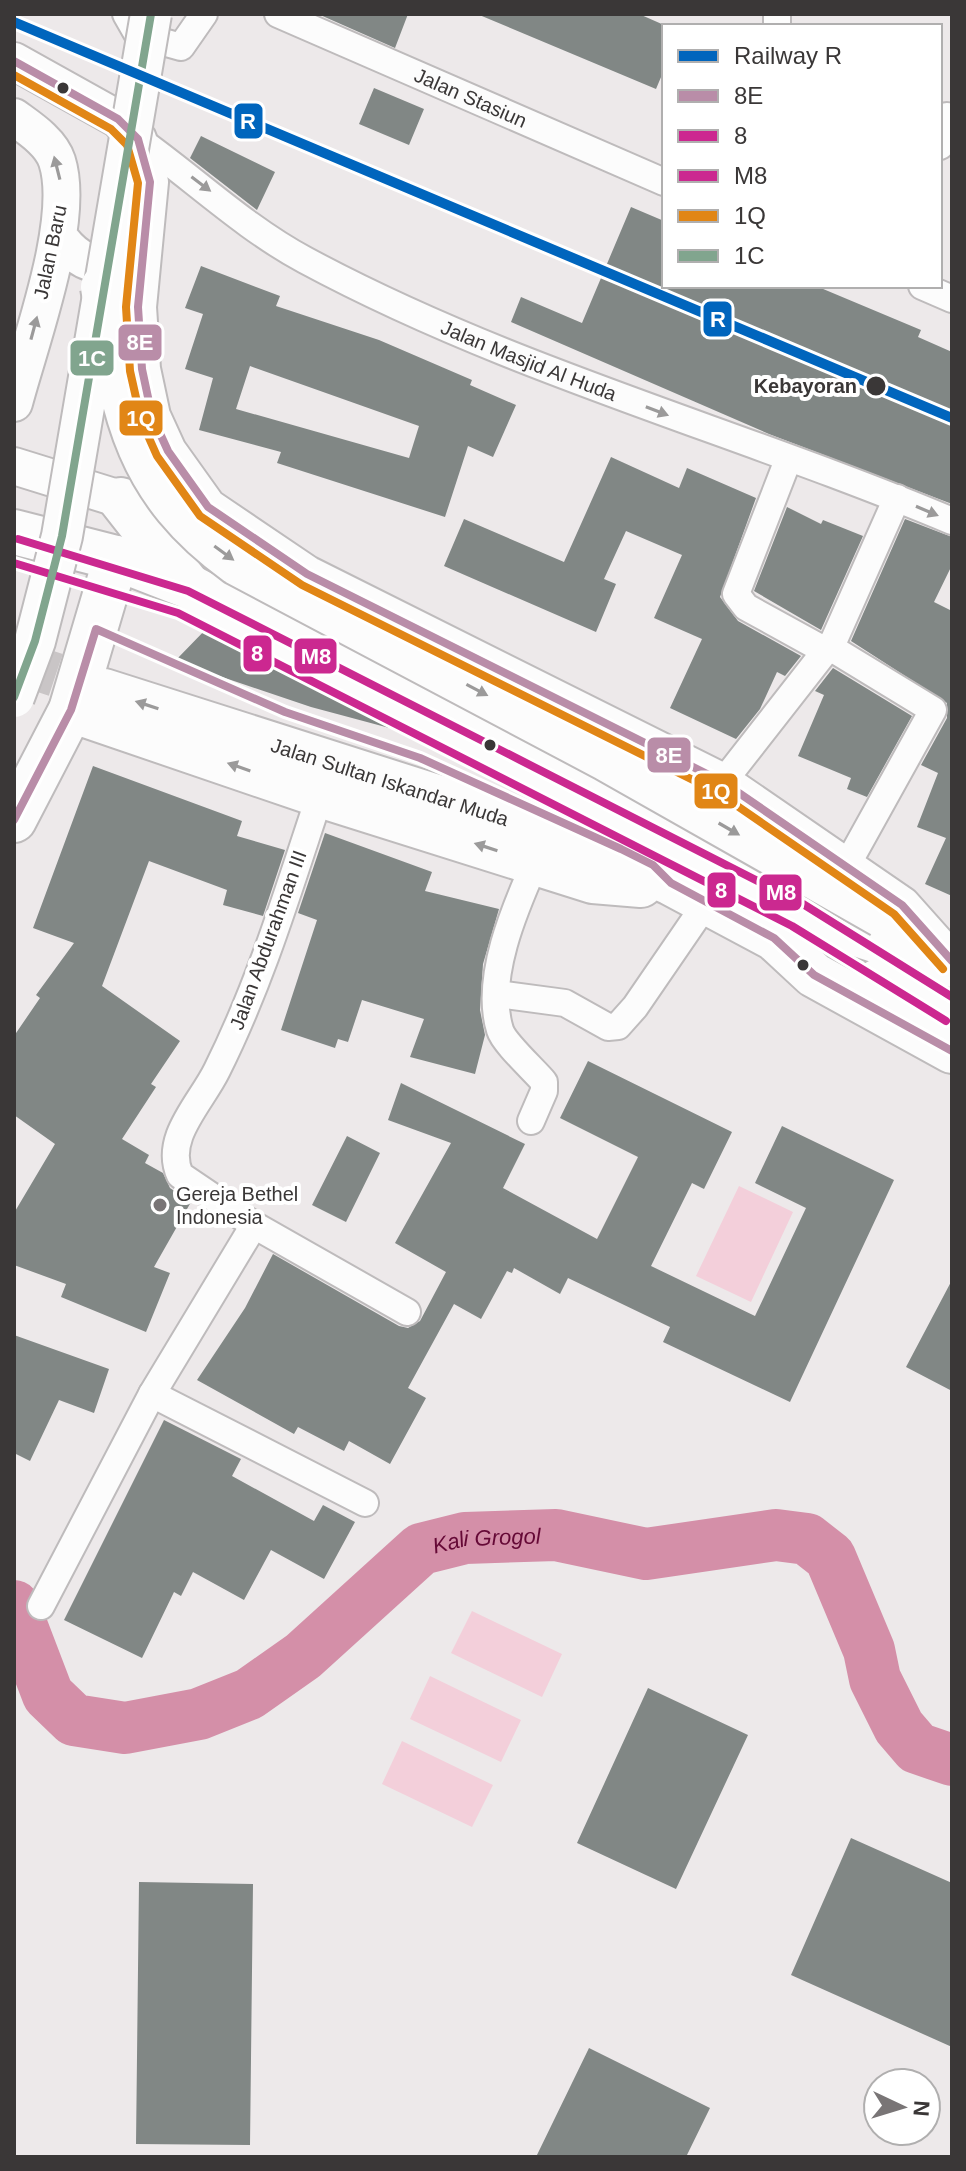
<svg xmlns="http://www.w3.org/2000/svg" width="966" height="2171" font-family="Arial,sans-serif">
<rect width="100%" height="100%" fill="#ede9ea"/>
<path fill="#f3cfda" d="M739 1186 793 1212 751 1302 696 1276Z
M472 1611 562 1654 542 1697 451 1653Z
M430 1676 521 1720 501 1762 410 1719Z
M402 1741 493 1785 472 1827 382 1784Z"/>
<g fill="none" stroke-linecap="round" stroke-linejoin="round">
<path stroke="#d48fa8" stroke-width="52" id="s1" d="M14 1606 48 1695 74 1720 125 1728 199 1714 249 1694 303 1656 421 1549 465 1538 556 1535 646 1554 776 1535 807 1539 830 1557 869 1650 875 1679 899 1727 917 1748 952 1760"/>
</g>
<path fill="#818785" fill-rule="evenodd" d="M318 14H408L395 48Z
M477 14H639L664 25V70L656 89Z
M374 88 424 109 409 145 359 124Z
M201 136 275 172 257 210 190 158Z
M631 207 664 221V286H816L921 330 918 337 952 352V504L769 434 511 322 521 297 582 323Z
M201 266 280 296 276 306 379 340 472 380 470 385 516 405 493 457 468 446 445 517 277 463 281 452 199 430 213 378 185 369 203 314 185 308ZM250 366 419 426 409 458 236 409Z
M611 457 679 488 687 468 756 498 720 597 738 621 801 656 785 676 777 672 760 709 736 739 670 708 702 639 654 618 682 555 626 531 604 579 616 584 596 632 444 566 464 519 564 562Z
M787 507 821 524 823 520 863 536 821 630 754 591Z
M905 519 952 537V565L934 602 952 611V896L925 884 946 838 917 827 938 773 921 765 947 718V703L851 641Z
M209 626 409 731 408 733 311 707 175 661Z
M833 668 912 716 867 797 847 789 851 778 798 756 824 695 815 691Z
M93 766 242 821 237 836 285 850 263 916 223 905 227 890 149 861 102 986 180 1041 151 1084 156 1087 122 1139 149 1155 145 1163 163 1173 170 1188 191 1202 154 1267 170 1273 146 1332 61 1297 66 1284 14 1265V1213L55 1144 14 1115V1036L40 998 36 995 74 943 33 928Z
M325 833 432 872 425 891 499 909 483 964 480 1010 485 1035 475 1074 410 1057 424 1019 362 1000 348 1042 338 1039 335 1048 281 1030 317 920 298 913Z
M588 1061 732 1132 704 1189 692 1183 651 1266 755 1316 806 1208 755 1183 782 1126 894 1180 790 1402 663 1342 670 1327 568 1278 560 1294 514 1268 512 1273 507 1271 481 1319 454 1304 408 1388 426 1398 390 1464 349 1441 344 1451 298 1427 294 1434 197 1380 245 1308 273 1254 399 1326 408 1328 420 1321 446 1272 395 1243 451 1143 388 1120 401 1083 525 1144 503 1188 597 1239 638 1157 560 1118Z
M347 1136 380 1153 346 1222 312 1205Z
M952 1280V1391L906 1367Z
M14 1335 109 1369 94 1413 59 1400 30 1461 14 1453Z
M164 1420 241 1459 232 1476 314 1521 323 1505 355 1522 324 1579 271 1550 244 1600 193 1572 181 1596 174 1592 142 1658 64 1620Z
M648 1688 748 1735 676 1889 577 1843Z
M851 1838 952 1883V2047L791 1975Z
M139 1882 253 1884 250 2145 136 2144Z
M589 2048 710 2108 686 2157H536Z"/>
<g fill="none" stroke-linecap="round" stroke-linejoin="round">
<path stroke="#c9c5c6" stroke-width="44" stroke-dasharray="44 22" stroke-linecap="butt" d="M14 661 104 691"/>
<defs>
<g id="minor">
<path d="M126 14 138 35 181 47 204 14"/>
<path id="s2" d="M278 14 664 182"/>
<path d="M777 14V26"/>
<path id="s3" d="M138 139C193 178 245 228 305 260 511 371 738 431 952 521"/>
<path d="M940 146 947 116"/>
<path d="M922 286 952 299"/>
<path d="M788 460 736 594 746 607 824 650"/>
<path d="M828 646 933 710 847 865"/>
<path d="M723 782 834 640 897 498"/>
<path d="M320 795C289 888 261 982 217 1070 201 1103 163 1138 180 1175L254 1225 407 1312"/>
<path d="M497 994 565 1003 608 1027 618 1026 635 1007 707 902"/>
<path d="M531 1121 544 1091V1082C534 1070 504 1043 500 1030 484 979 515 908 535 863"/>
<path d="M152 1394 365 1503"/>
<path d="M41 1606 152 1394 254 1225"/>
</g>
<path id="secondary" d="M14 61 118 119 138 139 150 182 138 307 142 369 152 416 168 451 208 507 307 574 723 782 902 905 952 961
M14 117C29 128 51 142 57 161 76 220 30 342 14 403
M58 235C77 263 104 274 135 258
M14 466 146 507"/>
<g id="trunk">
<path d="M121 500 187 584"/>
<path d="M14 532 116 558 188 586 733 874 798 915 952 965"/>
<path id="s4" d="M104 691 584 844 671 883 774 938 814 975 952 1051"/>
<path d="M71 710 320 795 593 881 641 885"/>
<path d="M14 820 71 710 116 558"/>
<path d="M878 981 952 1014"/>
</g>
</defs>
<use href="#minor" stroke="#bebbbc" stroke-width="30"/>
<use href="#secondary" stroke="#bebbbc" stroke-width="40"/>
<use href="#trunk" stroke="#bebbbc" stroke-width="48"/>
<use href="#minor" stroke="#fcfcfc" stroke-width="26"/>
<use href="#secondary" stroke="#fcfcfc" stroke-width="36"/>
<use href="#trunk" stroke="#fcfcfc" stroke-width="44"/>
<defs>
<path id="primary-bridge" d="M14 697 35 641 62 536 151 14"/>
<path id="trunk-bridge" d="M103 287C123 408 131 486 237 563L607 759 882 915"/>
</defs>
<use href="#primary-bridge" stroke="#bebbbc" stroke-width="44" stroke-linecap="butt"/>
<use href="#trunk-bridge" stroke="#bebbbc" stroke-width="48" stroke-linecap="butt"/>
<use href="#primary-bridge" stroke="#fcfcfc" stroke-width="40"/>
<use href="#trunk-bridge" stroke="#fcfcfc" stroke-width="44"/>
<defs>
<path id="bus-1" d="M14 61 118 119 138 139 150 182 138 307 142 369 152 416 168 451 208 507 307 574 723 782 902 905 952 961
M14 820 71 710 96 629 285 712 420 758 621 849 653 865 671 883 774 938 814 975 952 1051"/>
<path id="bus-2" d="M14 563 178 613 792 926 946 1021"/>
<path id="bus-3" d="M18 539 188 591 803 904 952 997"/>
<path id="bus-4" d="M14 75 111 129 127 145 138 183 126 307 130 371 141 420 157 456 200 516 302 585 717 792 894 914 943 969"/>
<path id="bus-5" d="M14 697 35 641 62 536 151 14"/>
</defs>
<use href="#bus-1" stroke="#fff" stroke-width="14"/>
<use href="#bus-2" stroke="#fff" stroke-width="14"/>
<use href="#bus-3" stroke="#fff" stroke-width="14"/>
<use href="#bus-4" stroke="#fff" stroke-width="14"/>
<use href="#bus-5" stroke="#fff" stroke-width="14"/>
<use href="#bus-1" stroke="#b98da8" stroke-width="8"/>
<use href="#bus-2" stroke="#cc2790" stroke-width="8"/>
<use href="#bus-3" stroke="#cb2990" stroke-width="8"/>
<use href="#bus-4" stroke="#e18616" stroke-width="8"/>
<use href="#bus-5" stroke="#81a58e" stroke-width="8"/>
<defs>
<path id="rail-1" d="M14 22 952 418"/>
</defs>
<use href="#rail-1" stroke="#fff" stroke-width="16"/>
<use href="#rail-1" stroke="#0065bd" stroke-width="10"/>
</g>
<defs><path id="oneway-solid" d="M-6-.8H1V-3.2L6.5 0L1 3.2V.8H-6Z" transform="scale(2)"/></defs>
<g fill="#9b9a9a">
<use href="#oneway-solid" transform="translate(57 168) rotate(-104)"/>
<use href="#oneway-solid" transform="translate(201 184) rotate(37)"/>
<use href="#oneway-solid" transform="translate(34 328) rotate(-75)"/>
<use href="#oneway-solid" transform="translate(657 411) rotate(21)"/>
<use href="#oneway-solid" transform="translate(927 511) rotate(23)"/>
<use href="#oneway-solid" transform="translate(224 553) rotate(36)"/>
<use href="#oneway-solid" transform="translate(477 690) rotate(28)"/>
<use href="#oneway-solid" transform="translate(147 705) rotate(-162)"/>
<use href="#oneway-solid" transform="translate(239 767) rotate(-161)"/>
<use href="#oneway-solid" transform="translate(729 829) rotate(30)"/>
<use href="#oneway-solid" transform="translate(486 847) rotate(-162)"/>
</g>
<g fill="#3a3737" stroke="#fff" stroke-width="3">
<circle cx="63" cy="88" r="7"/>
<circle cx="876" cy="386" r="11"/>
<circle cx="490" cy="745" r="7"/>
<circle cx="803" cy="965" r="7"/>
</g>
<circle fill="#797576" stroke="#fff" stroke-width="3" cx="160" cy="1205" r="8"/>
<g text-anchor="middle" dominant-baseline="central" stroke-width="8" stroke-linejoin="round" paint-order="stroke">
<g font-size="20" fill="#3a3737" stroke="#fff">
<text stroke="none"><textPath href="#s2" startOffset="210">Jalan Stasiun</textPath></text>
<text transform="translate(50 252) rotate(-78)">Jalan Baru</text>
<text stroke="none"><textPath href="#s3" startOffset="452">Jalan Masjid Al Huda</textPath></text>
<text stroke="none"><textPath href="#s4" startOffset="300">Jalan Sultan Iskandar Muda</textPath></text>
<text transform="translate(268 940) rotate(-70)">Jalan Abdurahman III</text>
</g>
<g font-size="20" font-weight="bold" fill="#3a3737" stroke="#fff" text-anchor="end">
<text x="857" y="386">Kebayoran</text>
</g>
<g font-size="20" fill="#3a3737" stroke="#fff" text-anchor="start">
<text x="176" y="1194">Gereja Bethel<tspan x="176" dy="23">Indonesia</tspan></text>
</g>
<g font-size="22" font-style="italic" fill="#650936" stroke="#fff">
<text stroke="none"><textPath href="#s1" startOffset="604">Kali Grogol</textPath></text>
</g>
</g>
<g stroke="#fff" stroke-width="3">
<rect x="233" y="102" width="31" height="38" rx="8" fill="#0065bd"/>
<rect x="702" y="300" width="31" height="38" rx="8" fill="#0065bd"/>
<rect x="117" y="323" width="46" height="39" rx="8" fill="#b98da8"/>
<rect x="69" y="339" width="46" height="38" rx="8" fill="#81a58e"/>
<rect x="118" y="399" width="46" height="38" rx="8" fill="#e18616"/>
<rect x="242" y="634" width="31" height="39" rx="8" fill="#cc2790"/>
<rect x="293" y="637" width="45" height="38" rx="8" fill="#cb2990"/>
<rect x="646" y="736" width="46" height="38" rx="8" fill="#b98da8"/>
<rect x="693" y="772" width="46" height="38" rx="8" fill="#e18616"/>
<rect x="706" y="871" width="31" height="38" rx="8" fill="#cc2790"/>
<rect x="758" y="873" width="45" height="39" rx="8" fill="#cb2990"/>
</g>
<g font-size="22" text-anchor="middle" font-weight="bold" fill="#fff">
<text x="248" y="129">R</text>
<text x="718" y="327">R</text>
<text x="140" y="350">8E</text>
<text x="92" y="366">1C</text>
<text x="141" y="426">1Q</text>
<text x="257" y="661">8</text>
<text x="316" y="664">M8</text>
<text x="669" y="763">8E</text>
<text x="716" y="799">1Q</text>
<text x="721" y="898">8</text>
<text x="781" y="900">M8</text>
</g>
<rect width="966" height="2171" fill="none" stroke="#3a3737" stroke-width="32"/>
<rect x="662" y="24" width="280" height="264" fill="#ffffff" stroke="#b0afaf" stroke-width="2"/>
<rect x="678" y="50" width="40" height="12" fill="#0065bd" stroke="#b0afaf" stroke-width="2"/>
<text x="734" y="64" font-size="24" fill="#3a3737">Railway R</text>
<rect x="678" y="90" width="40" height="12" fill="#b98da8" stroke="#b0afaf" stroke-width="2"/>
<text x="734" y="104" font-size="24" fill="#3a3737">8E</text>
<rect x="678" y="130" width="40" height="12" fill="#cc2790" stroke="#b0afaf" stroke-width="2"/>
<text x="734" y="144" font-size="24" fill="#3a3737">8</text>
<rect x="678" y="170" width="40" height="12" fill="#cb2990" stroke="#b0afaf" stroke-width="2"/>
<text x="734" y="184" font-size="24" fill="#3a3737">M8</text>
<rect x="678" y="210" width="40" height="12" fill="#e18616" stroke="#b0afaf" stroke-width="2"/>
<text x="734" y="224" font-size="24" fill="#3a3737">1Q</text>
<rect x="678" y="250" width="40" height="12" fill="#81a58e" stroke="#b0afaf" stroke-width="2"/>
<text x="734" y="264" font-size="24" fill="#3a3737">1C</text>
<g transform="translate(902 2107) rotate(94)"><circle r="38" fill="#ffffff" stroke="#b0afaf" stroke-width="2"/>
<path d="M0-6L14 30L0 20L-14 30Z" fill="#797576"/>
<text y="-12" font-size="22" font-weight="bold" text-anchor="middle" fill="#3a3737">N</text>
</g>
</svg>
